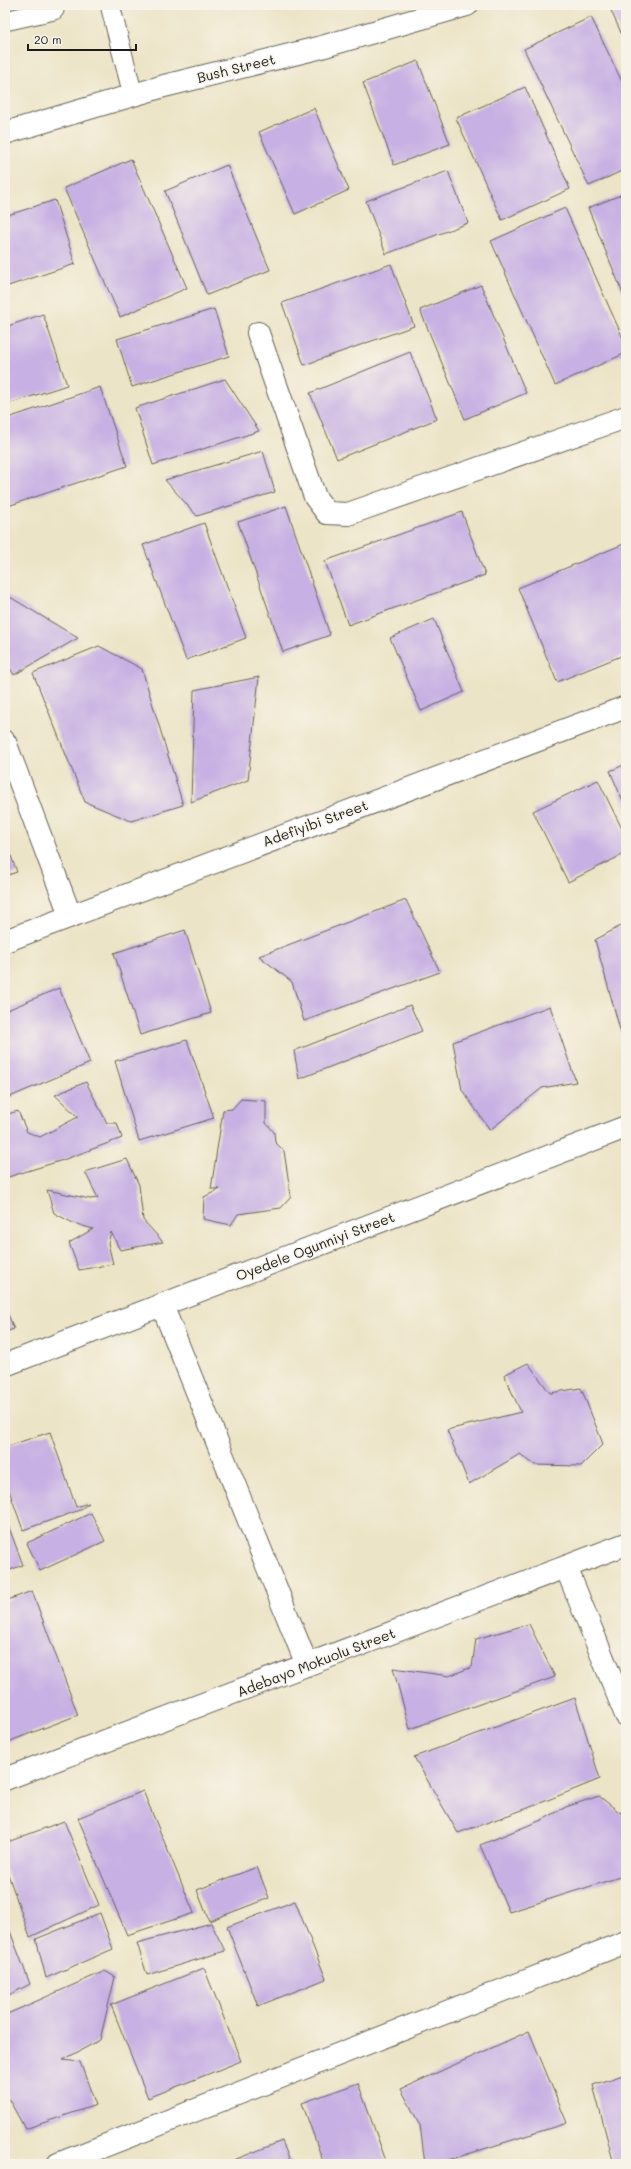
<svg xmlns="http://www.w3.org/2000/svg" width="631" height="2169" font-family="Mali,sans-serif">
<rect width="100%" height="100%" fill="#f7f3e8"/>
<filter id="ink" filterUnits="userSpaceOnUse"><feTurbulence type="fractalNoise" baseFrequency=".025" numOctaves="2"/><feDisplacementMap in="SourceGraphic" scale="8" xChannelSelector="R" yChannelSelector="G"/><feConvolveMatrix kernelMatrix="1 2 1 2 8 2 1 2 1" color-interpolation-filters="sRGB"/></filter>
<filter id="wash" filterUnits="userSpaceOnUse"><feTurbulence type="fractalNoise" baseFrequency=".012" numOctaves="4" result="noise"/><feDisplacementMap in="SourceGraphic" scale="16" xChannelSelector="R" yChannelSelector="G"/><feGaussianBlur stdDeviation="0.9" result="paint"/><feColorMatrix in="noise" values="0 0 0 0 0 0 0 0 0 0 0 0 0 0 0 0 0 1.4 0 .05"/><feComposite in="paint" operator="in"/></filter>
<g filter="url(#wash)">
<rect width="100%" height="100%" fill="#ece4c6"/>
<g id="blocks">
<path fill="#c7b0e3" d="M611 5H626V44L609 6Z
M591 17 626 90V169L589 186 524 49Z
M418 61 450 144 394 165 363 83Z
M525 87 570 189 502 220 456 118Z
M314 108 349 190 295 214 259 132Z
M131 159 187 288 120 317 64 188Z
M227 165 270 270 207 295 165 191Z
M448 171 468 223 386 254 366 201Z
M626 193V301L588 208Z
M55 200 75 264 5 287V216Z
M565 208 626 345V353L555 385 491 241Z
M391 264 414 326 304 365 282 303Z
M481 285 526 393 465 419 420 310Z
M214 309 229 356 132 387 117 339Z
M43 314 67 385 5 405V327Z
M410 352 437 419 337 459 310 393Z
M225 379 259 431 153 465 135 408Z
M100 387 127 466 5 507V419Z
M263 451 275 492 197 516 165 480Z
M286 506 330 635 283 652 238 522Z
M462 512 485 575 348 625 325 561Z
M204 523 246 638 186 660 143 545Z
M626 543V654L557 682 518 588Z
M5 594 78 638 14 675 5 659Z
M434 619 464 692 421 711 390 638Z
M99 646 142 669 183 805 131 821 85 802 33 673Z
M259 677 248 780 191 802 194 690Z
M626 764V808L610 771Z
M598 780 626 837V853L568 882 533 811Z
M5 840 17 872 5 876Z
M406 900 440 972 304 1021 292 982 259 956Z
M626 923V1051L595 940Z
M185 930 211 1013 140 1035 114 953Z
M59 988 90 1063 5 1099V1011Z
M410 1005 422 1031 299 1079 294 1051Z
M550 1006 576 1082 542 1088 490 1130 462 1090 453 1042Z
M187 1040 214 1118 139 1141 115 1061Z
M86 1082 107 1123H117L122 1138 63 1160 5 1178V1115L18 1111 27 1132 40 1137 78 1117 55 1095Z
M241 1099 266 1101V1123L274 1132 275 1142 284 1151 291 1197 281 1208 238 1214 231 1225 203 1219 204 1197 220 1189H211L223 1110 232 1109Z
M127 1159 139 1185 143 1220 163 1242 120 1250 111 1232 108 1243 113 1264 79 1270 69 1243 93 1229 73 1223 54 1213 47 1190 90 1199 98 1198 85 1172Z
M5 1307 14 1329 5 1332Z
M528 1363 550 1393 581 1388 603 1444 581 1466 535 1465 520 1454 469 1484 447 1430 521 1412 504 1375Z
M50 1432 76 1507 89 1503 80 1510 23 1530 5 1479V1447Z
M91 1513 105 1541 40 1571 27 1543Z
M5 1517 23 1565 5 1572Z
M32 1591 78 1715 5 1743V1601Z
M529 1624 555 1677 410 1729 393 1668 449 1676 472 1667 476 1639Z
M575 1698 600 1779 528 1808 458 1833 414 1757Z
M143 1791 194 1913 127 1935 78 1818Z
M599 1796 619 1812 626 1814V1867L623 1876 509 1912 480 1845 544 1819 566 1807Z
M64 1821 99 1905 30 1937 5 1866V1843Z
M257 1867 269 1898 209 1921 197 1890Z
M295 1901 326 1979 258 2006 227 1927Z
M100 1913 113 1949 46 1978 36 1939Z
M5 1918 30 1984 5 1997Z
M211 1923 225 1951 147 1975 137 1943Z
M204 1968 241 2061 148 2098 111 2005Z
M105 1971 115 1977 100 2040 63 2060 80 2062 96 2105 25 2129 5 2092V2015Z
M529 2031 567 2123 436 2164H425L420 2125 401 2089Z
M626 2074V2164H614L593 2085Z
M358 2083 386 2161 379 2164H324L302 2103Z
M282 2141 291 2164H224Z"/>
</g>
</g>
<g filter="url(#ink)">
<use href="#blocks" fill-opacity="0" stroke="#656258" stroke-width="1"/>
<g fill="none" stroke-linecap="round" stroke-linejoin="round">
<defs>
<path id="lane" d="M110 5 133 95
M5 21 54 10"/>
<path id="street" d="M5 133 164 86 318 48 467 5
M258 333 315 497 327 513 348 514 626 417
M5 742 70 915
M5 941 626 707
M162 1305 307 1665
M5 1365 626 1127
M566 1567 626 1715
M5 1779 626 1544
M58 2164 626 1942"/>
</defs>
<use href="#lane" stroke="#656258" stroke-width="21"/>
<use href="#street" stroke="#656258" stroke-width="24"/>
<use href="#lane" stroke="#fff" stroke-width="19"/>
<use href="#street" stroke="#fff" stroke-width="22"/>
</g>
</g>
<g text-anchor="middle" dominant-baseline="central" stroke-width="3" stroke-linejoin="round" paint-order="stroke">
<g font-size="14" fill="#1c1c1c" stroke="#f7f3e8">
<text transform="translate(236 68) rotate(-14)">Bush Street</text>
<text transform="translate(315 823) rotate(-20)">Adefiyibi Street</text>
<text transform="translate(315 1246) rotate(-21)">Oyedele Ogunniyi Street</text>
<text transform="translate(316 1662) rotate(-21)">Adebayo Mokuolu Street</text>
</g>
</g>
<rect width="631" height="2169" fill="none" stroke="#f7f3e8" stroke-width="20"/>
<path d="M28 44v6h108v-6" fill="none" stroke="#1c1c1c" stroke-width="2"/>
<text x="34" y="44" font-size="12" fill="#1c1c1c" stroke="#f7f3e8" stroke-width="3" paint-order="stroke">20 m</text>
</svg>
